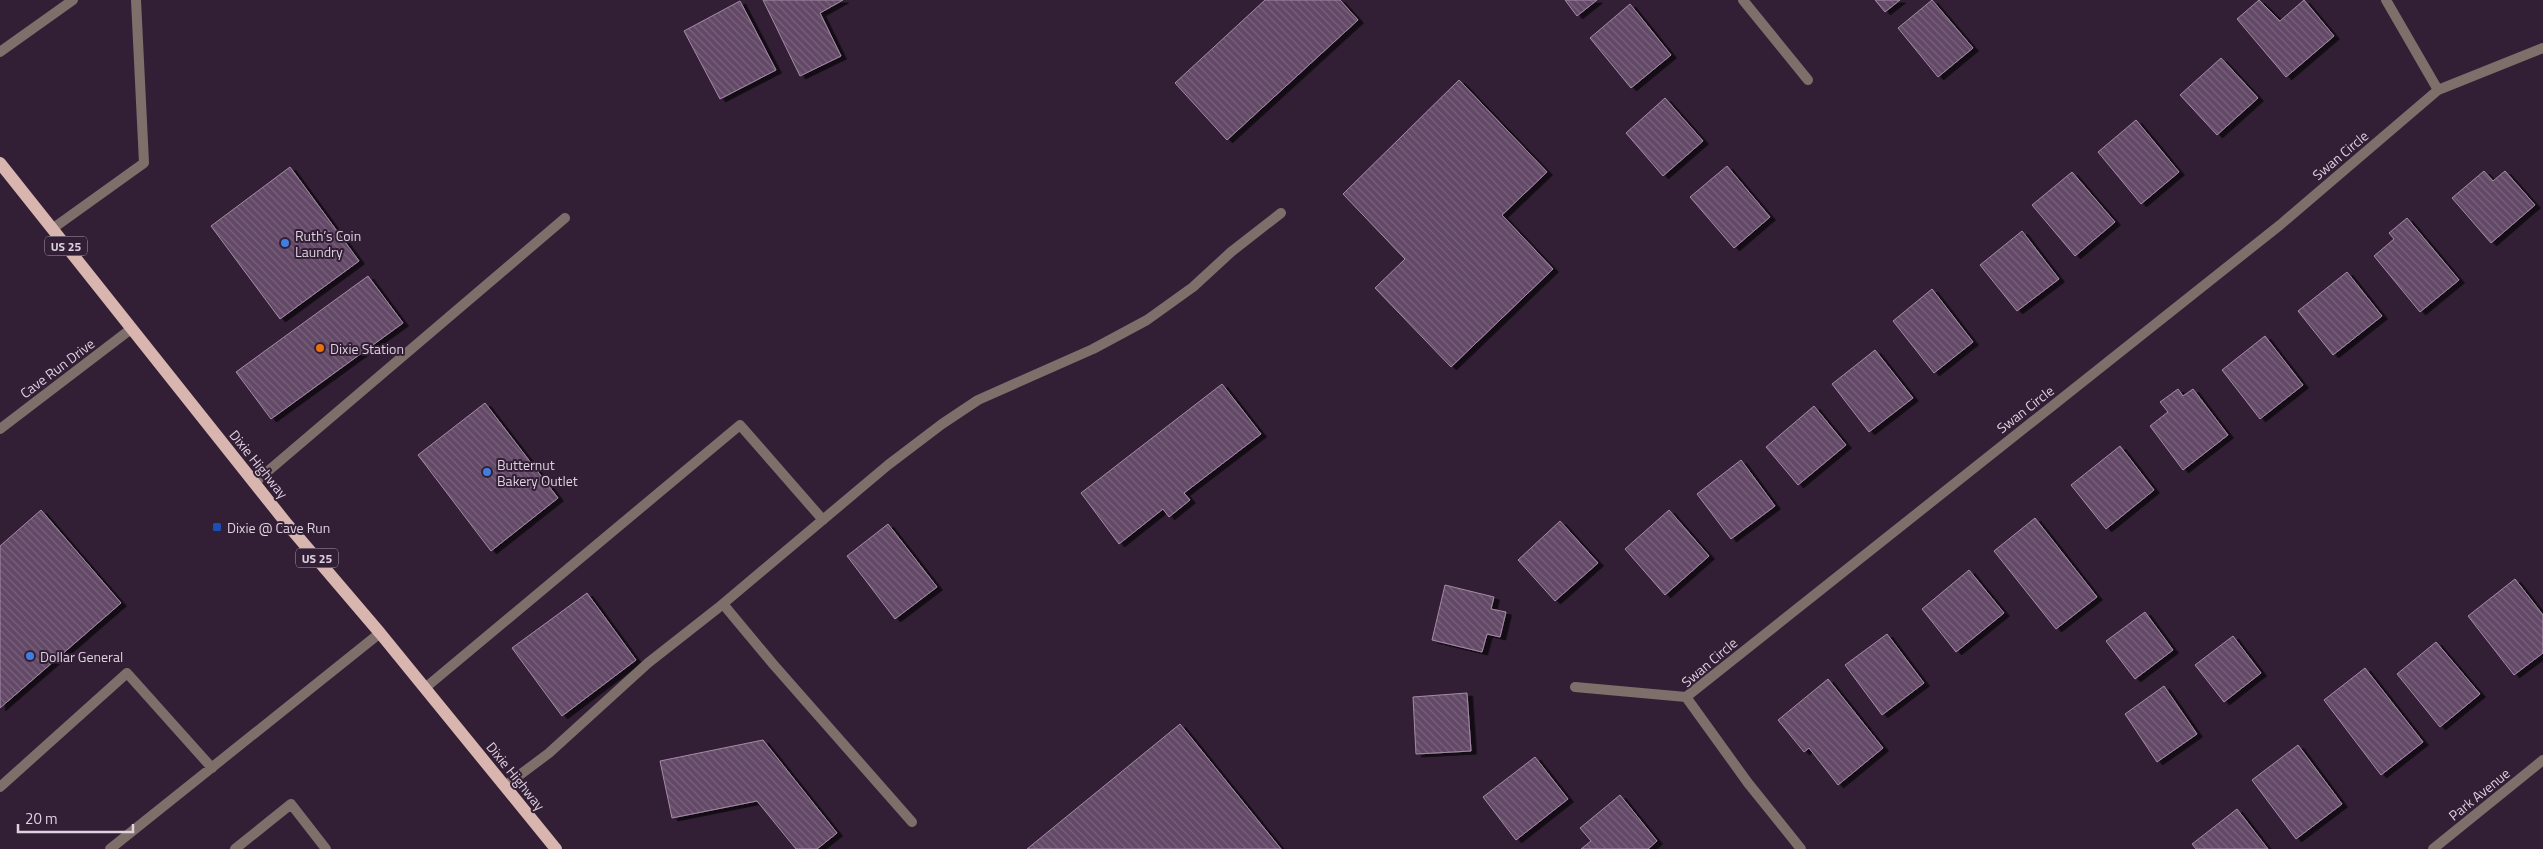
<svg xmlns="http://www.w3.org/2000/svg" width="2543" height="849" font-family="'Titillium Web',sans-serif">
<defs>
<pattern id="building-back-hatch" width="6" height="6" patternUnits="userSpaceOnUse" patternTransform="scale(1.25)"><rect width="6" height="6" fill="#644967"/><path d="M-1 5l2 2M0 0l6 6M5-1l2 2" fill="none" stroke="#7a627c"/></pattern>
<filter id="shadow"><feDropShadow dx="5.5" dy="3" stdDeviation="0" flood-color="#0009"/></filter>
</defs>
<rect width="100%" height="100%" fill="#331f35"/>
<path fill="url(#building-back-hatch)" stroke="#a48ca7" filter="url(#shadow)" d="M763 0H843L820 13 841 56 800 76Z
M1265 0H1340L1358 20 1227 140 1175 83Z
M1565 0H1597L1577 16Z
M1875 0H1900L1885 12Z
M1932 0 1973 48 1938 77 1898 28Z
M2259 0 2280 21 2304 0 2334 36 2286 77 2237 19Z
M740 1 776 70 720 99 684 31Z
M1630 4 1671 55 1631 88 1590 38Z
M2221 58 2258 98 2217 135 2180 95Z
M1459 80 1547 172 1502 215 1553 269 1451 367 1375 288 1405 259 1343 194Z
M1665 98 1703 141 1663 176 1626 133Z
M2136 120 2179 172 2141 204 2098 152Z
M1727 166 1770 217 1734 248 1690 197Z
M290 167 359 261 280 319 211 226Z
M2484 171 2493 181 2505 171 2535 205 2491 243 2452 198Z
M2072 172 2115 222 2075 256 2032 205Z
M2407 218 2459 280 2420 312 2374 256 2394 239 2389 233Z
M2022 231 2059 279 2017 311 1980 265Z
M2347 272 2382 316 2333 355 2298 311Z
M368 276 403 323 271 419 236 372Z
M1932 289 1973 342 1934 373 1893 321Z
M2265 336 2303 385 2260 419 2222 370Z
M1875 350 1913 398 1869 432 1832 384Z
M1222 384 1261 434 1184 493 1190 500 1169 517 1163 509 1119 544 1081 493Z
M2178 389 2183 396 2193 389 2228 435 2183 470 2150 426 2168 412 2160 402Z
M485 403 558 498 491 551 418 455Z
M1814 406 1846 445 1798 485 1766 447Z
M2120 446 2154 490 2106 529 2071 485Z
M1741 460 1775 506 1731 539 1697 494Z
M41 510 121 603 0 708V546Z
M1669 510 1709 556 1665 595 1625 549Z
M2035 518 2097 597 2056 629 1994 551Z
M1560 521 1598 563 1555 601 1518 560Z
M888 524 937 587 895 619 847 556Z
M1969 570 2004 613 1956 652 1922 609Z
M2515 579 2543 615V653L2514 675 2468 616Z
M1445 585 1494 597 1491 609 1506 612 1500 637 1487 634 1482 652 1432 640Z
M587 593 636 660 562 716 512 648Z
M2145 612 2173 650 2135 679 2106 641Z
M1887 634 1924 683 1882 715 1845 665Z
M2233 636 2261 673 2224 702 2195 665Z
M2436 642 2480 694 2440 727 2397 674Z
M2365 668 2423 742 2381 775 2324 700Z
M1828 679 1883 748 1838 785 1809 748 1804 752 1778 720Z
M2164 686 2197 734 2157 762 2125 714Z
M1467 693 1471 751 1416 754 1413 697Z
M1180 724 1281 849H1027Z
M763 740 837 833 817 849H796L757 801 672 818 660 761Z
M2298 745 2342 804 2296 839 2252 780Z
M1535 757 1568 799 1516 840 1483 797Z
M1620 795 1657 841 1648 849H1581L1591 841 1580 828Z
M2237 809 2268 849H2196L2192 844Z"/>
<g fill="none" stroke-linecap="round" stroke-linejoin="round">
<path stroke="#7f6f6b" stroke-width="10" d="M0 52 73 0
M52 229 144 163 136 0
M254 483 565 218
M723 604 773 664 912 822
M1575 687 1686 697
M425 688 740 425 823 520
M505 786 549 753 648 663 718 608 888 465 942 424 978 400 1093 349 1147 320 1193 287 1231 252 1281 213
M0 787 127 673 212 768
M110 849 380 633
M235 849 291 804 326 849"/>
<path stroke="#7f6f6b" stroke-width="10" d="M1743 0 1808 80
M2386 0 2438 90
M0 429 131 329
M1801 849 1748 783 1686 697 2280 225 2438 90 2543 48
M2433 849 2543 760"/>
<path stroke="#d8b6af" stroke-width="12" d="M0 163 287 524 380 633 556 849"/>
</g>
<g fill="#3f7fe0" stroke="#331f35" stroke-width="2">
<circle cx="285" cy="243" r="5"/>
<circle cx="487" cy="472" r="5"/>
<circle cx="30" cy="656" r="5"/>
</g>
<circle fill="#e8710a" stroke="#331f35" stroke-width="2" cx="320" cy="348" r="5"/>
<rect fill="#1a4fb4" stroke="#331f35" stroke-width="2" x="212" y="522" width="10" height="10" rx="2.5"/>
<g text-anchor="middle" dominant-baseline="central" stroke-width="4" stroke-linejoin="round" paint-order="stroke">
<g fill="#331f35" stroke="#ab9cad" stroke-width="1">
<rect x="45" y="236.5" width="42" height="19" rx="4"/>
<rect x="296" y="548.5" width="42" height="19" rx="4"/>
</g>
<g font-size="12" font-weight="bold" fill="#ded1e0">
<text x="66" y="246">US 25</text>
<text x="317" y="558">US 25</text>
</g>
<g font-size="14" fill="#ded1e0" stroke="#331f35">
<text transform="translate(2340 155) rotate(-40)">Swan Circle</text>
<text transform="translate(57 368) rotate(-37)">Cave Run Drive</text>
<text transform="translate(2025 409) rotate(-38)">Swan Circle</text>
<text transform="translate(259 464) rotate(51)">Dixie Highway</text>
<text transform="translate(1709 662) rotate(-40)">Swan Circle</text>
<text transform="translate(516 776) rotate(51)">Dixie Highway</text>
<text transform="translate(2479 794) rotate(-39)">Park Avenue</text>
</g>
<g font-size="14" fill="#ded1e0" stroke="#331f35" text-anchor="start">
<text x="295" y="235">Ruth’s Coin<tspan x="295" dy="16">Laundry</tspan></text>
<text x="330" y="348">Dixie Station</text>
<text x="497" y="464">Butternut<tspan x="497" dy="16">Bakery Outlet</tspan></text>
<text x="227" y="527">Dixie @ Cave Run</text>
<text x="40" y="656">Dollar General</text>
</g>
</g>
<path d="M18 824v8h115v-8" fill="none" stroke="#ded1e0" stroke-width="2.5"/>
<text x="25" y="824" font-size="15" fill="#ded1e0" stroke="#331f35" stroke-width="4" paint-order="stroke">20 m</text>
</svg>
